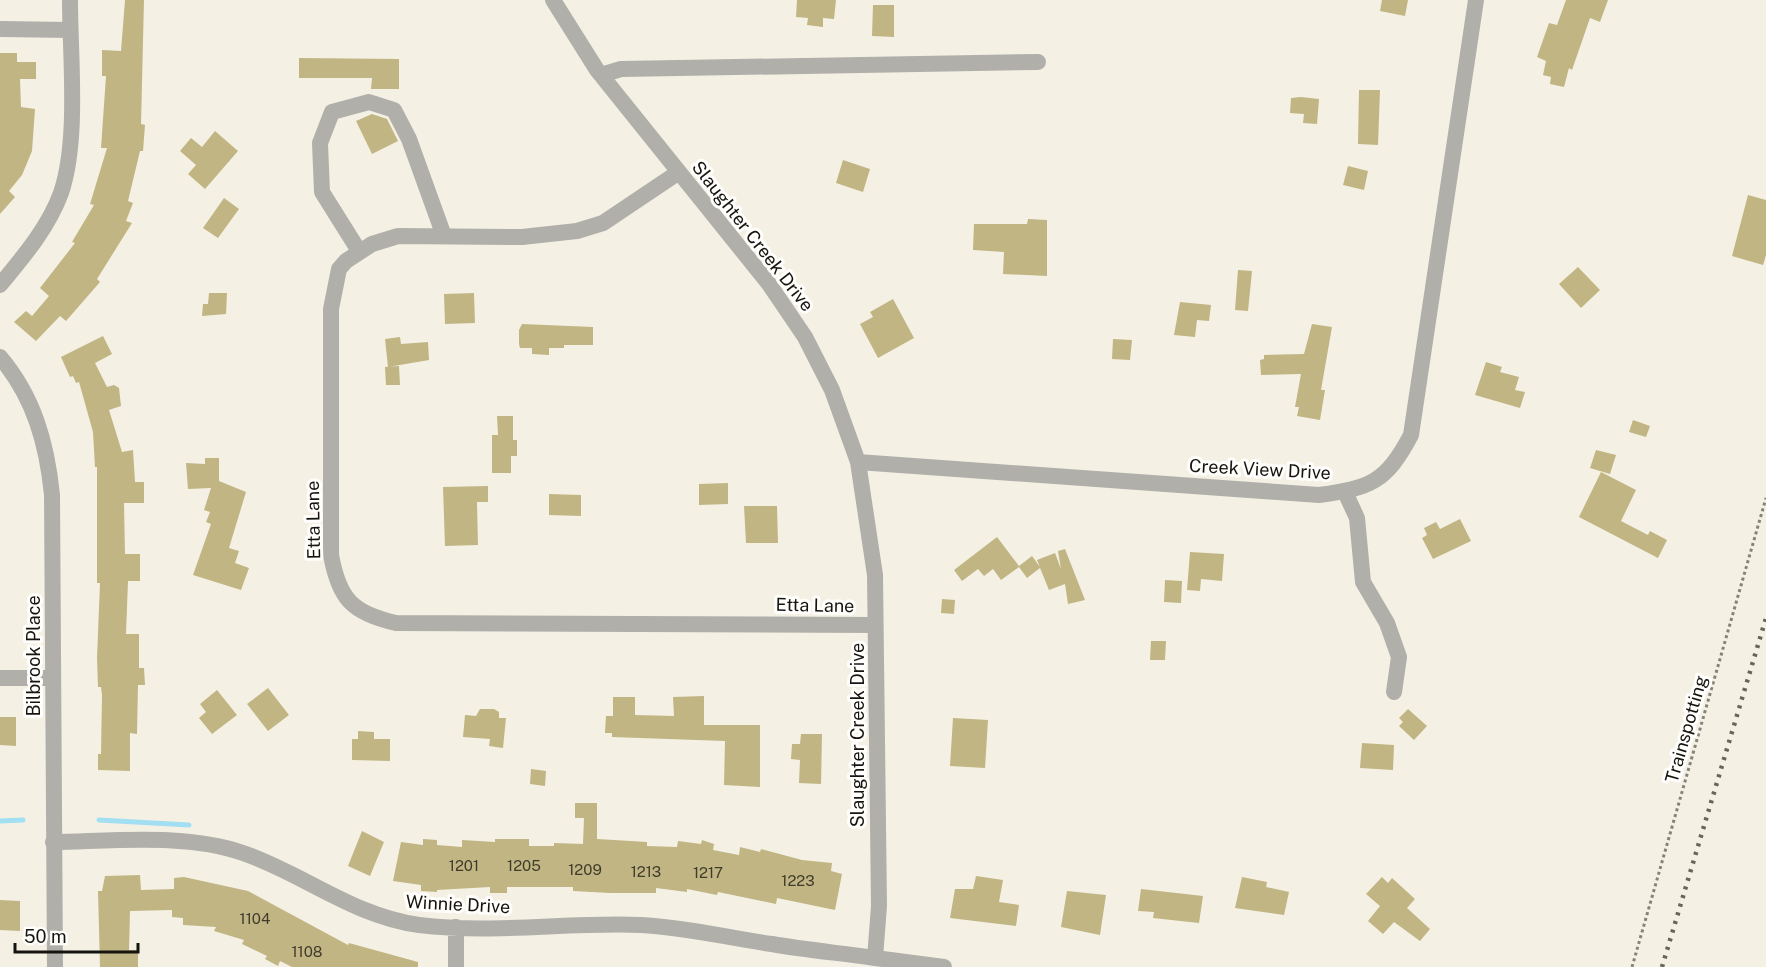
<svg xmlns="http://www.w3.org/2000/svg" width="1766" height="967" font-family="'Public Sans',sans-serif">
<rect width="100%" height="100%" fill="#f4f1e4"/>
<g fill="none" stroke-linecap="round" stroke-linejoin="round">
<path stroke="#a2dff3" stroke-width="5" d="M99 820 189 825
M0 821 23 820"/>
</g>
<path fill="#c0b583" d="M125 0H144L141 124 145 125 143 151H140L128 201 133 203 126 221 132 223 97 279 100 282 66 321 60 316 36 341 14 322 26 311 32 316 49 296 40 288 75 243 72 242 94 205 90 204 107 148H101L106 76H102V50L121 51Z
M797 0H836L834 19 823 18V27L807 25 808 18 796 17Z
M1382 0H1408L1405 16 1380 11Z
M1566 0H1608L1600 22 1590 18 1572 70 1569 68 1564 87 1550 84 1551 77 1543 75 1546 61 1537 57 1549 23 1557 25Z
M873 5H894V37L872 36Z
M0 53H17V62H36V79H20L21 107 35 109 32 151 22 175 9 191 15 197 0 214Z
M299 58 399 59V89H371L372 78H299Z
M1359 90H1380L1378 145 1358 144Z
M1301 97 1319 99 1317 124 1303 123 1304 114 1290 113 1291 98Z
M372 114 387 119 398 141 372 154 356 121Z
M215 131 238 151 205 189 188 174 196 165 180 151 191 138 202 147Z
M843 160 870 169 863 192 836 183Z
M1348 166 1368 171 1364 190 1343 185Z
M1748 195 1766 200V255L1763 265 1732 256Z
M224 198 239 209 218 238 203 228Z
M1028 219 1047 220V276L1003 274 1004 252 973 250 974 224H1027Z
M1578 267 1600 290 1581 308 1559 284Z
M1238 270 1252 271 1248 311 1235 310Z
M209 293H227L226 314 202 316 203 304H208Z
M474 293 475 323 445 324 444 294Z
M893 299 914 338 878 358 860 324 873 317 870 312Z
M1180 302 1211 305 1209 321 1197 320 1195 337 1174 335Z
M522 324 593 327V345H564V348H549V355L532 354V348H520L519 344V330Z
M1312 324 1332 327 1321 390H1325L1320 420 1297 416 1299 407H1295L1301 374 1261 375 1260 360 1264 359V355L1304 354Z
M103 336 112 354 95 363 107 387 114 385 119 388 121 406 109 410 122 452 133 450 135 482H144V503H124L125 554H140V581H128L126 634H139V668H144L145 685H138L137 734 130 733V771L98 770V754H101L102 695 101 687H98L97 658 100 583H97V467H95L93 432 79 382 76 383 73 376 70 377 61 357Z
M400 337 401 344 428 342 429 360 388 367 385 339Z
M1113 339 1132 340 1130 360 1112 359Z
M1486 362 1502 367 1500 372 1519 377 1515 390 1525 392 1520 408 1475 395Z
M399 366 400 385H386L385 367Z
M497 416H513V440H517V456H511V473H492V435H498Z
M1633 420 1650 426 1646 437 1629 432Z
M1596 450 1616 455 1610 474 1590 468Z
M205 458H219V481L246 492 229 548 239 551 235 563 249 568 241 590 193 575 211 524 206 522 210 512 204 510 211 488 188 489 186 463 205 464Z
M1601 472 1636 490 1621 521 1648 535 1650 531 1667 540 1658 558 1579 517Z
M728 483V504L699 505V484Z
M488 486V502H477L478 545 445 546 443 487Z
M549 494 581 495V516L549 515Z
M744 506H777L778 543H746Z
M1460 519 1471 541 1433 559 1422 538 1427 535 1424 528 1436 522 1440 529Z
M997 537 1019 566 1032 556 1040 567 1037 560 1055 553 1061 569 1058 551 1065 549 1085 600 1068 604 1065 584 1049 590 1040 568 1027 578 1019 567 1001 580 993 569 984 576 978 569 962 581 954 570Z
M1190 552 1224 554 1222 581 1201 579 1200 591 1187 590Z
M1165 580 1182 581 1181 603 1164 602Z
M942 599 955 600 954 614 941 613Z
M1151 641H1166L1165 660H1150Z
M268 688 289 715 268 731 247 704Z
M217 690 237 715 212 734 199 718 206 712 200 704Z
M704 696V725H760V787L724 785 725 741 612 737V733H605L606 716H613V697H635V715L674 716 673 697Z
M480 709H494L499 712V718H506L503 748 489 746 490 739 463 737 465 715 476 716Z
M1408 709 1427 726 1414 740 1399 726 1403 722 1399 718Z
M0 717H16V746L0 745Z
M953 718 988 720 985 768 950 766Z
M358 731 374 732V739H390V761L352 760V739H358Z
M801 734H822L821 784 799 783 800 760 791 759 792 744H800Z
M1362 743 1394 745 1393 770 1360 768Z
M531 769 546 771 545 786 530 784Z
M575 803H597V839L631 841 647 842V846L677 847 678 841 701 844 702 840 714 844 713 850 739 855 740 847 760 852 761 849 802 860 832 863 831 871 842 874 835 910 777 898 776 904 718 892 717 895 687 889V892L656 888V893H610L573 891V887H507V893H490V887L437 890V892L421 891V885L393 881 401 842 423 845V839L437 840V845L462 847V840L495 842V839H529V846H554V843L583 844 584 818H575Z
M362 831 384 842 370 876 348 866Z
M140 875 141 890 174 889V878L184 877 248 891 348 945 349 943 418 962V967H292L280 961 278 966 265 959 267 956 242 944 244 940 214 931 216 927 183 925V918L172 917V910L130 911 129 950H138V967H100L98 891H102L105 876Z
M976 876 1003 880 999 902 1019 905 1016 926 950 918 955 889H973Z
M1242 877 1267 882 1266 887 1289 892 1284 915 1235 908Z
M1382 877 1388 883 1392 878 1415 899 1407 908 1430 929 1420 941 1394 922 1383 934 1368 921 1380 906 1366 894Z
M1141 889 1203 896 1199 923 1153 918 1154 912 1138 911Z
M1067 891 1106 895 1100 935 1061 927Z
M0 900 20 901V931L0 930Z"/>
<g fill="none" stroke-linecap="round" stroke-linejoin="round">
<path stroke="#848279" stroke-width="3" stroke-dasharray="3 3" stroke-linecap="butt" d="M1632 967 1766 498"/>
<path stroke="#b1afaa" stroke-width="16" d="M553 0 597 70 769 284 805 337 832 390 858 462 875 575 879 906 875 958 944 967
M0 29 70 30
M601 75 621 69 1038 62
M679 172 603 223 577 231 522 237 398 236 372 244 346 261 339 269 331 309V555C339 599 352 613 396 623L875 625
M359 251 322 192 320 143 332 112 369 102 394 110 409 139 444 236
M0 285C24 256 48 228 61 193 79 139 70 58 70 0
M0 357C34 397 47 444 52 495L55 967
M858 462 1319 495C1371 488 1386 482 1411 435L1476 0
M1345 492 1357 518 1363 582 1387 623 1399 657 1394 692
M0 678H52
M53 842C113 841 187 833 243 853 304 874 353 916 419 925 492 934 568 922 641 925 685 927 728 938 772 944 806 950 841 953 875 958
M456 967V927"/>
<path stroke="#66645c" stroke-width="4.5" stroke-dasharray="3 6" stroke-linecap="butt" d="M1662 967 1766 618"/>
</g>
<g text-anchor="middle" dominant-baseline="central" stroke-width="6" stroke-linejoin="round" paint-order="stroke">
<g font-size="15" fill="#403c2c">
<text x="464" y="865">1201</text>
<text x="524" y="865">1205</text>
<text x="585" y="869">1209</text>
<text x="646" y="871">1213</text>
<text x="708" y="872">1217</text>
<text x="798" y="880">1223</text>
<text x="255" y="918">1104</text>
<text x="307" y="951">1108</text>
</g>
<g font-size="18" fill="#15140f" stroke="#fffefc">
<text transform="translate(753 236) rotate(52)">Slaughter Creek Drive</text>
<text transform="translate(1260 469) rotate(3)">Creek View Drive</text>
<text transform="translate(313 520) rotate(-91)">Etta Lane</text>
<text transform="translate(815 605) rotate(1)">Etta Lane</text>
<text transform="translate(33 656) rotate(-90)">Bilbrook Place</text>
<text transform="translate(1686 729) rotate(-74)">Trainspotting</text>
<text transform="translate(857 735) rotate(-90)">Slaughter Creek Drive</text>
<text transform="translate(458 904) rotate(3)">Winnie Drive</text>
</g>
</g>
<path d="M15 943v9h123v-9" fill="none" stroke="#15140f" stroke-width="3"/>
<text x="24" y="943" font-size="18" fill="#15140f" stroke="#fffefc" stroke-width="4.5" paint-order="stroke">50 m</text>
</svg>
